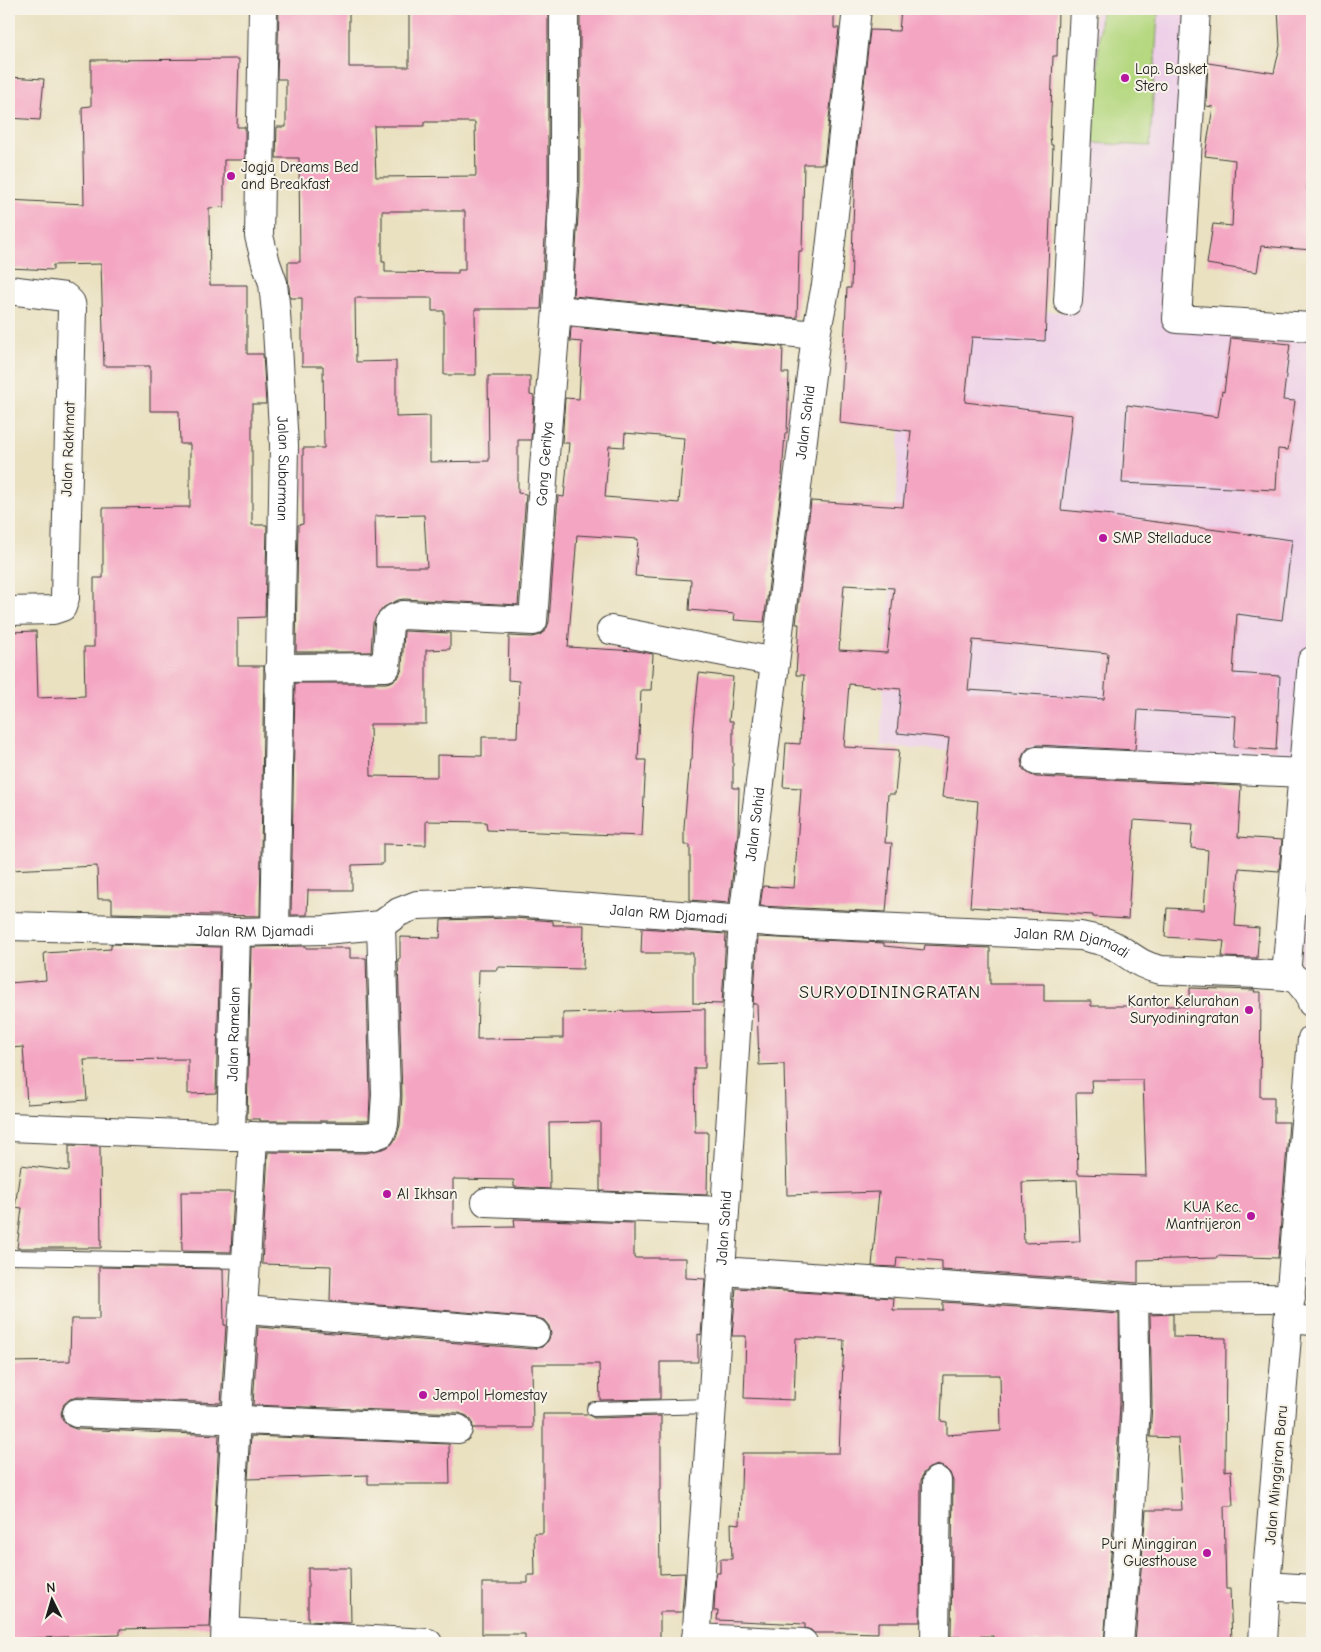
<svg xmlns="http://www.w3.org/2000/svg" width="1321" height="1652" font-family="'Comic Neue',sans-serif">
<rect width="100%" height="100%" fill="#f7f3e8"/>
<filter id="ink" filterUnits="userSpaceOnUse"><feTurbulence type="fractalNoise" baseFrequency=".02" numOctaves="2"/><feDisplacementMap in="SourceGraphic" scale="10" xChannelSelector="R" yChannelSelector="G"/><feConvolveMatrix kernelMatrix="1 2 1 2 8 2 1 2 1" color-interpolation-filters="sRGB"/></filter>
<filter id="wash" filterUnits="userSpaceOnUse"><feTurbulence type="fractalNoise" baseFrequency=".0096" numOctaves="4" result="noise"/><feDisplacementMap in="SourceGraphic" scale="20" xChannelSelector="R" yChannelSelector="G"/><feGaussianBlur stdDeviation="1.12" result="paint"/><feColorMatrix in="noise" values="0 0 0 0 0 0 0 0 0 0 0 0 0 0 0 0 0 1.4 0 .05"/><feComposite in="paint" operator="in"/></filter>
<g filter="url(#wash)">
<rect width="100%" height="100%" fill="#eae1c1"/>
<path fill="#eed0e8" d="M1095 9H1190L1177 318 1312 329V993L1300 975 1312 780 1139 763 880 746 908 302 1075 313Z"/>
<path fill="#b5d880" stroke="#687a4e" d="M1101 9 1158 13 1150 146 1093 143Z"/>
<g id="blocks">
<path fill="#f4a5c2" fill-rule="evenodd" d="M279 9H349V67H409V9H548V184L541 309H475L476 375H444V311H432V298H355L356 362 396 361V417L430 416V462L489 461 488 376H530V395L534 396 531 440H518V493L526 494 518 605 404 599 398 600 384 607 378 614 373 623 371 652H296L298 525 303 524V448H324L323 366H302V298H290L288 277V262H300L299 158H276L277 127H286V79H277ZM424 122H475L476 176 376 177 374 126H424ZM382 211H465V270H458V273L385 272V262H382ZM424 515 427 567H376L375 516Z
M580 9H834V28H839L824 164H804L802 251H799L797 318 573 296 580 184Z
M901 9H1058L1057 56H1053L1050 135 1051 145H1053L1045 341 972 337 965 402 1072 415 1061 510 1113 515 1112 516 1292 540 1282 620 1237 614 1233 673 1280 676 1276 750 1234 747 1236 716 1138 710 1135 750 1038 745 1029 747 1024 753 1021 760 1023 769 1029 774 1036 777 1241 786 1238 837 1282 840 1279 871 1239 868 1235 926 1259 928 1257 958 1222 957 1224 941 1165 937 1167 908 1204 910 1208 850 1191 848 1193 824 1134 820 1128 919 1093 917V915L970 907 978 801 942 797 949 738 897 733 901 689 849 684 844 747 899 750 895 794H888L885 843H892L886 912 760 906 763 886 794 888 801 788 783 787 786 743 800 744 804 675H796L799 624H796L811 501 903 507 911 431 840 423 847 288H851L855 165 870 30 899 31ZM844 585 894 588 887 653 839 650ZM973 640 1108 653 1104 699 968 690Z
M1278 9H1312V127H1311L1307 190H1312V250L1261 246 1257 272 1207 264 1213 224 1232 226 1235 160 1205 156 1213 107 1206 106 1208 63 1274 73 1280 46Z
M239 59 237 127H245V160H224V207L209 208 210 285H247V354H263L266 404H252V525H267L265 617 238 618V666H264L260 916 112 913V899H98L97 866 9 870V632L36 631 38 698 85 696 84 647H94V578H103V508L190 507V444H180L179 411H150V366H104L101 264 53 265V270L9 268V200L84 204 82 107 91 106V60Z
M9 77 44 79 40 120 9 118Z
M571 327 783 347 782 373H789L787 433H785L781 491 764 622 734 620 735 614 689 610 691 580 635 576 638 539 577 535 568 647 636 651 653 654 651 690H641L638 760H646L642 836 487 830 486 822 426 821V845L383 844V864L352 865V890H308L307 915H291L295 683H386L393 681 399 676 402 669 404 631 450 633V649L426 650V724H370L371 776 437 777V755L482 756V737H517L519 681 508 680 509 636 532 637 540 635 546 630 549 622 558 496 564 497 569 443H562L565 398 579 399 582 342 570 341ZM625 433 684 438 679 503 605 497 609 446 624 447Z
M1231 338 1290 344 1283 400 1295 401 1288 450 1278 449 1276 490 1122 483 1127 405 1218 417 1222 391 1224 392Z
M699 673 733 677 729 721H733V788H739L738 832 729 903 690 900V845H684V827L690 760H692L693 734Z
M514 918 553 921V925H584L583 969 497 967V970H479L477 1039 563 1038V1013L705 1009V1068H694L695 1132H708L707 1195 600 1191V1122L549 1123 550 1189 514 1187V1180L453 1179V1228L515 1227 514 1219 634 1223V1258H686V1278L705 1279 701 1335 698 1334V1362H660V1399L600 1400 599 1364H532L533 1428H473L472 1421 467 1416 459 1413 253 1405 258 1327 534 1349 542 1347 548 1341 551 1334 549 1326 544 1320 537 1318 330 1301 331 1266 262 1264 268 1152 366 1153 386 1148 392 1144 396 1138 400 1125 402 1096 398 959H400V937L440 938 441 920Z
M642 928 726 934 722 1004 693 1003V953H641Z
M758 937 884 943V946L924 950 925 945 990 948V984H1044V1001H1091V1006H1190V988L1255 990 1254 992H1261L1260 1097H1274V1122H1289L1278 1258 1217 1256V1258L1138 1260V1283L942 1270V1261L897 1257 896 1267 872 1266 879 1192 787 1195 784 1064 759 1065 757 1004H753ZM1091 1080H1143L1146 1176 1078 1174 1076 1093H1092ZM1077 1180 1080 1241 1024 1243 1022 1182Z
M111 944 220 947 216 1093 188 1094V1059L84 1060 87 1100 27 1104 23 1047 9 1048V983L46 980 44 953 111 949Z
M306 946V948H350V958H366L370 1095 369 1121H260V1119H247L251 947Z
M69 1145 100 1146 101 1248H17L22 1208 15 1207 21 1165 69 1171Z
M181 1192H234L231 1252 182 1251Z
M1312 1222V1258H1309Z
M99 1267 223 1269 224 1325H226L221 1403 78 1397 70 1399 64 1404 61 1413 63 1421 68 1426 76 1429 219 1435 210 1627 120 1629V1635L9 1639V1362L70 1361 71 1319H99Z
M736 1288 894 1298 893 1310H943V1302L1119 1314 1120 1404 1113 1528 1104 1643 993 1641V1636L951 1637 953 1481 950 1473 945 1468 938 1465 929 1468 923 1473 921 1481 920 1622H878V1633L840 1632V1633H814L811 1630 805 1628V1624L717 1620 718 1611H714L716 1573H720V1559H732L731 1523 740 1524 742 1453H839L844 1340 796 1338 794 1400 744 1398 746 1336H732ZM943 1375H1000L1001 1431 947 1435V1422L941 1421Z
M1173 1314V1337L1226 1338 1225 1471 1231 1470 1233 1506H1224L1226 1589H1230L1232 1643H1135L1146 1510H1182L1178 1438 1150 1437 1152 1404 1150 1315Z
M543 1414H587L594 1418 661 1416V1490H659L660 1574 685 1573 682 1612H660V1643H525V1634H482V1583H528V1575H535L534 1533H543Z
M251 1436 449 1444 450 1484H368V1475L248 1479Z
M308 1568H350L351 1623 308 1621Z"/>
</g>
</g>
<g filter="url(#ink)">
<use href="#blocks" fill-opacity="0" stroke="#3b3a35" stroke-width="1"/>
<g fill="none" stroke-linecap="round" stroke-linejoin="round">
<defs>
<path id="service" d="M9 1257 247 1261
M594 1409 712 1406"/>
<g id="minor">
<path id="s1" d="M263 9 259 236 266 263 273 283 276 313 284 445 275 931"/>
<path d="M1196 9 1177 319 1312 327"/>
<path d="M9 290 65 297 71 303 72 309 65 598 62 607 53 610 9 611"/>
<path d="M1068 301 1084 9"/>
<path d="M557 310 816 335"/>
<path d="M611 630 775 662"/>
<path id="s2" d="M279 668 386 667 389 624 395 618 403 615 533 621 544 467 557 310 564 184V9"/>
<path d="M1037 761 1303 773"/>
<path id="s3" d="M9 926 236 932 324 930 381 925 399 912 417 905 514 902 782 923 1081 936C1093 939 1105 940 1116 947 1133 957 1141 966 1161 970L1257 974 1286 976 1294 978 1299 982 1309 994 1312 1003"/>
<path d="M1286 976 1312 661"/>
<path d="M1312 1039 1266 1586 1312 1589"/>
<path d="M9 1127 231 1136 364 1137 373 1136 381 1133 384 1124 386 1095 381 925"/>
<path id="s4" d="M231 1136 236 932"/>
<path d="M486 1202 725 1211"/>
<path d="M721 1271 1134 1299"/>
<path d="M244 1310 535 1333"/>
<path d="M1289 1319 1312 1321"/>
<path d="M77 1413 458 1429"/>
<path d="M226 1632 428 1643"/>
<path d="M696 1638 803 1643"/>
<path d="M225 1643C230 1474 245 1305 253 1136"/>
<path id="s5" d="M696 1643 725 1211 743 919 816 335 826 285 857 9"/>
<path d="M935 1643 937 1481"/>
<path d="M1119 1643 1129 1529 1136 1404 1134 1299 1291 1298"/>
<path d="M1263 1643 1266 1586"/>
</g>
</defs>
<use href="#service" stroke="#3b3a35" stroke-width="16"/>
<use href="#minor" stroke="#3b3a35" stroke-width="30"/>
<use href="#service" stroke="#fff" stroke-width="14"/>
<use href="#minor" stroke="#fff" stroke-width="28"/>
</g>
</g>
<g fill="#b5179e" stroke="#f7f3e8" stroke-width="2">
<circle cx="1125" cy="78" r="5"/>
<circle cx="231" cy="176" r="5"/>
<circle cx="1103" cy="538" r="5"/>
<circle cx="1249" cy="1010" r="5"/>
<circle cx="387" cy="1194" r="5"/>
<circle cx="1251" cy="1216" r="5"/>
<circle cx="423" cy="1395" r="5"/>
<circle cx="1207" cy="1553" r="5"/>
</g>
<g text-anchor="middle" dominant-baseline="central" stroke-width="4" stroke-linejoin="round" paint-order="stroke">
<g font-size="15" fill="#1c1c1c" stroke="#f7f3e8" text-anchor="start">
<text x="1135" y="69">Lap. Basket<tspan x="1135" dy="17">Stero</tspan></text>
<text x="241" y="167">Jogja Dreams Bed<tspan x="241" dy="17">and Breakfast</tspan></text>
<text x="1113" y="538">SMP Stelladuce</text>
<text x="1239" y="1001" text-anchor="end">Kantor Kelurahan<tspan x="1239" dy="17">Suryodiningratan</tspan></text>
<text x="397" y="1194">Al Ikhsan</text>
<text x="1241" y="1207" text-anchor="end">KUA Kec.<tspan x="1241" dy="17">Mantrijeron</tspan></text>
<text x="433" y="1395">Jempol Homestay</text>
<text x="1197" y="1544" text-anchor="end">Puri Minggiran<tspan x="1197" dy="17">Guesthouse</tspan></text>
</g>
<g font-size="15" fill="#1c1c1c" stroke="#f7f3e8">
<text stroke="none"><textPath href="#s5" startOffset="1226">Jalan Sahid</textPath></text>
<text transform="translate(68 449) rotate(-88)">Jalan Rakhmat</text>
<text stroke="none"><textPath href="#s2" startOffset="455">Gang Gerilya</textPath></text>
<text stroke="none"><textPath href="#s1" startOffset="462">Jalan Subarman</textPath></text>
<text stroke="none"><textPath href="#s5" startOffset="821">Jalan Sahid</textPath></text>
<text stroke="none"><textPath href="#s3" startOffset="666">Jalan RM Djamadi</textPath></text>
<text stroke="none"><textPath href="#s3" startOffset="246">Jalan RM Djamadi</textPath></text>
<text stroke="none"><textPath href="#s3" startOffset="1071">Jalan RM Djamadi</textPath></text>
<text stroke="none"><textPath href="#s4" startOffset="102">Jalan Ramelan</textPath></text>
<text stroke="none"><textPath href="#s5" startOffset="416">Jalan Sahid</textPath></text>
<text transform="translate(1276 1475) rotate(-85)">Jalan Minggiran Baru</text>
</g>
<g font-size="18" letter-spacing="1" fill="#1c1c1c" stroke="#f7f3e8">
<text x="890" y="992">SURYODININGRATAN</text>
</g>
</g>
<rect width="1321" height="1652" fill="none" stroke="#f7f3e8" stroke-width="30"/>
<g transform="translate(52 1600) rotate(355)" stroke="#f7f3e8" stroke-width="4" paint-order="stroke">
<path d="M0-4L9 19L0 12L-9 19Z" fill="#1c1c1c"/>
<text y="-8" font-size="14" font-weight="bold" text-anchor="middle" fill="#1c1c1c">N</text>
</g>
</svg>
